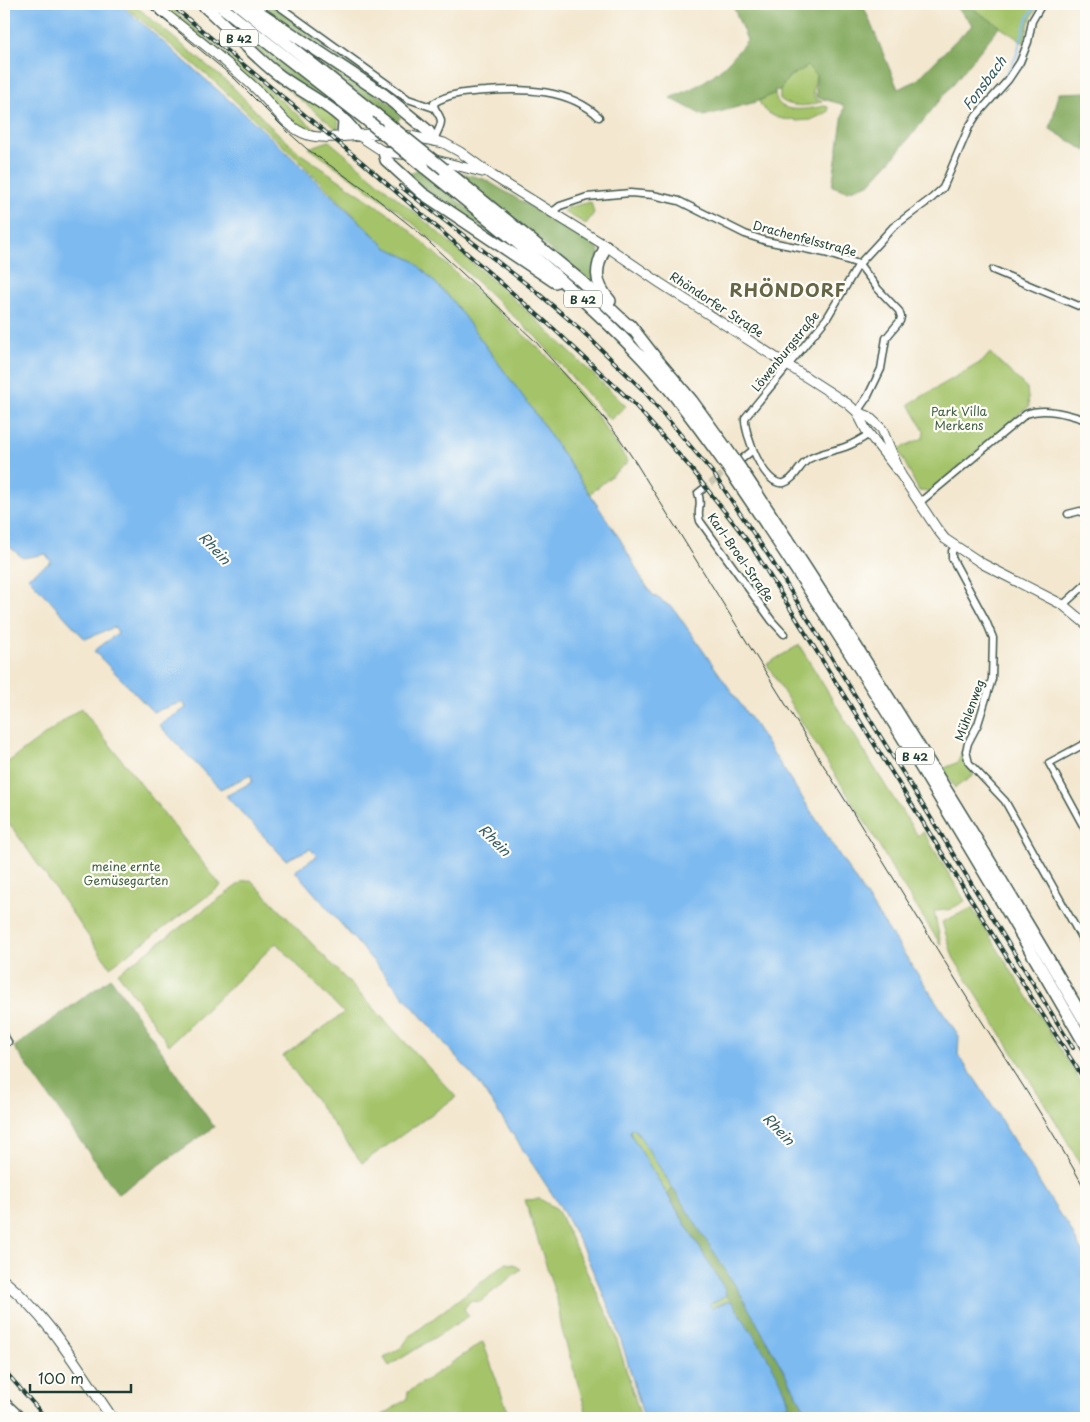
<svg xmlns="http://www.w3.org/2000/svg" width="1090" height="1422" font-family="'Playpen Sans',sans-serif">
<rect width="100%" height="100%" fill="#fdfcf7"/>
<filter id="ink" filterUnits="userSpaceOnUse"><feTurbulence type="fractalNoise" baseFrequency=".02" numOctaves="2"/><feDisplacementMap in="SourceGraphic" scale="10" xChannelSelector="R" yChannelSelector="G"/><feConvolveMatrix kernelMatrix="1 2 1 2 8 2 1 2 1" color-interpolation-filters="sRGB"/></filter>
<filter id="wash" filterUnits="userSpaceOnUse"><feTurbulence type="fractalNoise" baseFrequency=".0096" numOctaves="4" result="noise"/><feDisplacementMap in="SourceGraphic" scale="20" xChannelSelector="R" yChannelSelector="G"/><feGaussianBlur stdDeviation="1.12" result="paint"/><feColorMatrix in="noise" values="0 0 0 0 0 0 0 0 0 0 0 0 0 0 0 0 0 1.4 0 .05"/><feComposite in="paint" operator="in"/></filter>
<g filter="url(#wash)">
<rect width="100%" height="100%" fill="#f3e7cf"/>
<path fill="#a5c46b" stroke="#628050" d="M122 4H133L233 87 269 125 301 154 392 216 407 228 547 356 589 404 628 462 590 494 533 410 451 299 414 261 387 248 294 156 215 82Z
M159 4H166L315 129 311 131 297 126Z
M965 4H1039L1029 22 1024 43Z
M235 40 338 119V130L236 47Z
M807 66 816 75 813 93 815 99 822 101C810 107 790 108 780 99 777 79 795 75 807 66Z
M775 93C777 117 810 108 825 106L828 107V112L811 120 796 121 794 119C781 122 763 113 759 101Z
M329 141 433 228 528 312 626 406 610 420 536 337 444 251 399 211 309 148Z
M591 202 594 213 586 224 564 212 566 208Z
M990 353 1027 388 1029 407 1024 410 930 492 919 491 898 449 923 438 924 431 909 404 983 361Z
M799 645 890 793 918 836 923 831 965 901 949 910 934 911 941 945 897 877 872 833 796 713 767 664Z
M81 708 221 886 110 967 4 816V765Z
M964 747C963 760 967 766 974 775L955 788 943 769 958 762Z
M251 880 365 999 456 1097 362 1163 283 1056 344 1013 276 943 169 1045 118 973 243 881Z
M972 908 1086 1090V1174L1056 1122 953 957 942 922Z
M636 1128 740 1293 810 1418H789L784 1412 757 1418H745V1416L789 1405C786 1379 748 1327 733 1303L729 1301 711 1308 709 1305 630 1133 631 1129Z
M540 1199 557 1209 612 1324 641 1418H588L562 1330 557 1299 525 1200Z
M506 1263 513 1264 521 1269 480 1302 470 1301 464 1309 469 1316 389 1366 384 1358 402 1347 409 1337Z
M483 1342 510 1418H378L407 1399 408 1392Z"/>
<path fill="#84aa5f" stroke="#52744a" d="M255 4H273L369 74 365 77Z
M732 4H870L864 7 898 89 916 81 956 40 973 25 954 4H965L1000 26 893 158 869 184 847 191 832 186 844 107 841 104 816 97V75L807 66 801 71 790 75 779 91 775 90V93L756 102 704 116 670 98C706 84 724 70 747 40Z
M225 17 232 19 326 93 332 101C297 95 250 43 225 17Z
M307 47 400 110V118L396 123 304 51Z
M1086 92V151L1050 129 1059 93Z
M418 169 499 234 496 238 407 176Z
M455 171 484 179 596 245 599 250 595 287Z
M111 978 214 1127 118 1194 14 1047Z
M674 1188 740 1293 810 1418H789L788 1396 774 1370 733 1303 726 1295 724 1288 667 1193Z"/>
<path fill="#7dbaf0" stroke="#4e7c92" d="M4 4H120L262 129 386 247 414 261 451 299 533 410 620 539 643 581 652 594 674 609 757 728 875 910 959 1036 958 1055 979 1085 1060 1215 1067 1223 1086 1260V1418H810L740 1293 635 1129H631L630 1133 724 1288 726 1295 709 1305 712 1308 729 1301 733 1303C748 1328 785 1379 789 1405L745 1416V1418H644L616 1323 583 1249 560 1206 479 1083 295 871 317 856 310 849 286 860 226 796 252 782 251 775 220 789 159 725 186 708 183 702 153 712 94 651 118 633 115 627 85 639 28 577 51 562 46 554 23 558 4 542Z"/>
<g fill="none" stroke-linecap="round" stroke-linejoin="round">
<path stroke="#7dbaf0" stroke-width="2" d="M965 128 974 108 1005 76 1016 57 1026 21 1036 4"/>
</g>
</g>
<g filter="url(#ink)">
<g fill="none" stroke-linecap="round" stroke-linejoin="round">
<path stroke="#c9c5b0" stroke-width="6" stroke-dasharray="6 3" stroke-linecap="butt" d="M703 489 729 469"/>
<defs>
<path id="street" d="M276 4 408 99 434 108
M434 140C436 134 441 127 441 121 440 113 433 110 434 103 450 93 468 92 486 91 524 88 570 89 599 117
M551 213 560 206 587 197 630 193 653 195 679 201 745 234 766 241 825 253 859 264 878 289 899 311 901 317 900 321 886 338 881 369 868 396 857 412
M993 270 1086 309
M869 434C862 439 853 444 845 447 834 451 819 453 809 459 799 465 795 480 784 483 764 487 744 433 745 418L827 318 859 264 893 227 932 198 943 188 969 127 976 116 1008 80 1020 62 1028 42 1032 21 1042 4
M742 459 753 450
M703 489 698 493C703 505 696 510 700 521L772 621 784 634
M919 503 1026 414C1045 407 1068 414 1086 420
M1068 514 1080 511 1086 515
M956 547 952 551V558L986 621 993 638 992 679 978 724 968 743 966 751 969 763 1005 801 1086 946
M1063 605 1086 584
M1086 743 1049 763 1086 831
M4 1035 8 1042 4 1045
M4 1400 23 1418"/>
<path id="secondary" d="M153 4C188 32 225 59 257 90 273 106 286 128 308 135 326 141 364 133 385 133
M400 134 444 143 460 152 493 176 606 246 660 283 848 404 857 412 868 416 882 429 901 475
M358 135 384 152 410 155
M432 159 482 172
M857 412 866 430 901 475 937 529 945 539 983 564 1063 605 1086 624"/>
<path id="primary" d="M4 1281C50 1318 79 1370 112 1418"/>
<path id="highway" d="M202 4C227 26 250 52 275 72 302 94 337 106 357 135
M218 4 369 122
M237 4 388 124
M247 4 383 94 428 131 434 140
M343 135 344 120
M384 152 386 160 422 193 555 282
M424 167C500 228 576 288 643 359 671 389 695 422 719 455
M444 169 581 281 633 330
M606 246C595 267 593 282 610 301
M630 325 654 356 692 401 726 448
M740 468C861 650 976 835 1086 1023
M733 475C859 660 974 852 1086 1046"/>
</defs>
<use href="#street" stroke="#3f564b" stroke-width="9"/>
<use href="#secondary" stroke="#3f564b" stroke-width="11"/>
<use href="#primary" stroke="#3f564b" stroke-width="12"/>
<use href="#highway" stroke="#3f564b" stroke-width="14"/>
<use href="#street" stroke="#fff" stroke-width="6"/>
<use href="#secondary" stroke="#fff" stroke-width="9"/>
<use href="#primary" stroke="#fff" stroke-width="10"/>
<use href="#highway" stroke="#fff" stroke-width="11"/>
<path stroke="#1f3d34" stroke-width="1" d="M145 4 234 78 288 132 307 149 372 195 417 231 534 340 607 421
M602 416 618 436 636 463C745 640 856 816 964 993 1005 1059 1049 1123 1086 1191"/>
<defs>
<path id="rail" d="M170 4 363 163 554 329 632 402 689 466 750 544 1032 998 1086 1082
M400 186 538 293 580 329 643 390 713 473 772 561 1073 1048
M4 1370 46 1418"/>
</defs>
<use href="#rail" stroke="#1f3d34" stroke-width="4"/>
<use href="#rail" stroke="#fdfcf7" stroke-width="2" stroke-dasharray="5.5" stroke-linecap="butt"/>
<defs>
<path id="highway-bridge" d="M369 122 424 167
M388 124 444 169
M726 448 740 468
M719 455 733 475"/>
</defs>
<use href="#highway-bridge" stroke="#3f564b" stroke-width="14" stroke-linecap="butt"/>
<use href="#highway-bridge" stroke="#fff" stroke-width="11"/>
</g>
</g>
<g text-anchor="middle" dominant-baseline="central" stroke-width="4.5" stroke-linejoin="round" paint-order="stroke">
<g fill="#fdfcf7" stroke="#62766e" stroke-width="1">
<rect x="220" y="29.5" width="38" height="17" rx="4"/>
<rect x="564" y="290.5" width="38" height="17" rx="4"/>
<rect x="896" y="747.5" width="38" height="17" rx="4"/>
</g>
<g font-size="11" font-weight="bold" fill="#1f3d34">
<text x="239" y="38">B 42</text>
<text x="583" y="299">B 42</text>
<text x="915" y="756">B 42</text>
</g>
<g font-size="12" fill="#1f3d34" stroke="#fdfcf7">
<text transform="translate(805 238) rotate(15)">Drachenfelsstraße</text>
<text transform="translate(717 304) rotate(33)">Rhöndorfer Straße</text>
<text transform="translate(785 351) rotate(-51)">Löwenburgstraße</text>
<text transform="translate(741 557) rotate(55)">Karl-Broel-Straße</text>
<text transform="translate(969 710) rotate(-70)">Mühlenweg</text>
</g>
<g font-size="12" fill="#405f42" stroke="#fdfcf7">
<text x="959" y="411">Park Villa<tspan x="959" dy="14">Merkens</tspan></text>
<text x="126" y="866">meine ernte<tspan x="126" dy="14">Gemüsegarten</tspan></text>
</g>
<g font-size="14" font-style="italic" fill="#365c63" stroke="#fdfcf7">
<text transform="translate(984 83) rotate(-53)">Fonsbach</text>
<text transform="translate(215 548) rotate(47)">Rhein</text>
<text transform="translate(495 840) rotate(45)">Rhein</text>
<text transform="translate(779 1129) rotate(46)">Rhein</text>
</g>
<g font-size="18" font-weight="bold" letter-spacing="1" fill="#666647" stroke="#fdfcf7">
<text x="788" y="289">RHÖNDORF</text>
</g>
</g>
<rect width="1090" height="1422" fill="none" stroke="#fdfcf7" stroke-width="20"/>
<path d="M30 1384v8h101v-8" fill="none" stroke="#1f3d34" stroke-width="2.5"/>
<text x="38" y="1384" font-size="15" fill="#1f3d34" stroke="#fdfcf7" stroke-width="4" paint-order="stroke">100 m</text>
</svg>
